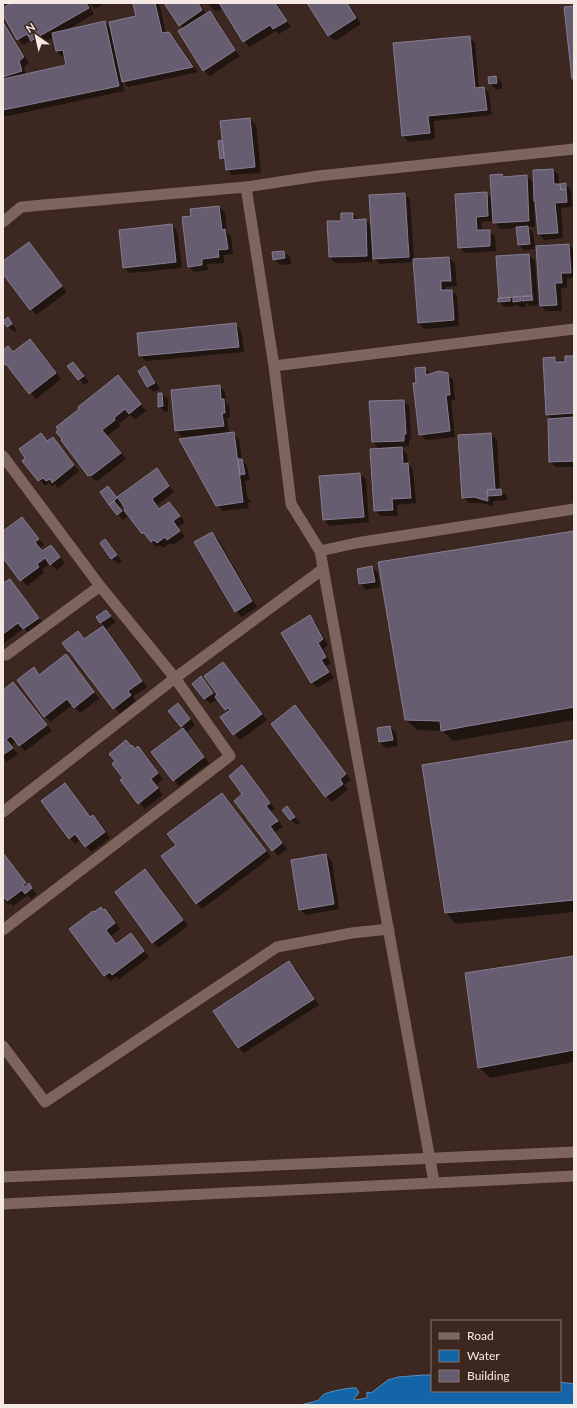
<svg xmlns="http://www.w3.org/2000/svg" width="577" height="1408" font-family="Lato,sans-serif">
<rect width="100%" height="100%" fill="#3c2821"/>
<path fill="#1465a8" stroke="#588cba" d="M424 1375H432V1391H560V1382L574 1384V1405H301C306 1403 311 1403 316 1401 320 1400 320 1398 323 1395 326 1392 351 1387 356 1388L359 1392 354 1399 355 1400 367 1398V1392L371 1393 388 1380 398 1377Z"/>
<path fill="#0007" d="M13 3H88L94 14 65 31 105 22 112 29 137 17 141 3H157L160 6 166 34 169 33 175 39 198 72 128 87 122 80 124 91 3 117V20L29 63 24 67 26 75 67 66 65 56 62 57 57 51 54 37 37 46 31 40 24 45 18 39 3 13V9Z
M90 3H105L95 9Z
M165 3H199L206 14 210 12 216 18 235 49 204 69 183 29Z
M208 3H277L291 27 279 34 276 31 249 47 244 41 223 8 216 12Z
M309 3H348L361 24 335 41 329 35Z
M469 37 475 43 479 88H484L489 94 492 115 434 121 435 139 409 142 403 136Z
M236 51 240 56 210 76 205 71Z
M496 77 502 83V89H496L490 84Z
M250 119 256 125 261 173 232 175 227 169 226 163 221 158 219 142 223 141Z
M553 170 559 175V185L566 184 571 190 572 207 561 208 563 238 544 240 539 234 536 202Z
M502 175 504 178 527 176 533 182 535 227H528L533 232 535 249 524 250 518 244 517 228 500 229 494 221 481 222 482 231H489L495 236 496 251 465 253 459 247 486 193 493 200Z
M405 194 410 200 414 260 449 258 455 263 457 286 446 287V291H452L457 296 459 326 424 329 419 323 414 262 380 264 372 257V262L335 263 330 257 328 222H342L353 214 358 220H366L372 227Z
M219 207 225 213 227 232 231 236 233 254 224 255V263L207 264 208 270 194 272 189 266 192 217Z
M172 225 177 231 182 268 130 273 124 268Z
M569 245 574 250V278H567V288H561L562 311H546L541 306Z
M34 249 67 292 36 315 3 273V263Z
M284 252 290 257 291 264 280 265 274 259V253Z
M529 255 535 260 538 305 529 306 526 302V307H520L515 303 516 306 505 307 499 302Z
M7 319 17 330 14 332 8 326Z
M235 324 241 330 244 352 146 361 140 356Z
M29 340 61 379 36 399 12 369 11 370 3 362V351L13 353Z
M574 357V467H556L550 462 552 419 547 415 554 358 560 363H566Z
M73 363 89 382 84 385 79 379Z
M145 368 150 373 160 389 154 392 148 387 139 371Z
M425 368 431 375 447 374 453 380 455 400H451L455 437 426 440 420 434 417 383Z
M118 377 146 411 135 419 130 415 119 424 120 426 107 436 126 459 97 481H95L62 440Z
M220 386 225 392 226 403 229 406 230 418H227L229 432 182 437 176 431Z
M162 394 168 399V412H165L159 406Z
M403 401 409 406 411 439H409V446L400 447 407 454 408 464 413 470 416 503 397 505 398 516H381L375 511 390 447 378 448 373 442Z
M234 434 239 439 242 460 247 466 250 480 245 481 247 497 250 500 251 502 248 503 249 508 223 511 217 505Z
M491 434 497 440 500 490 507 496V500L493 501V506L480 503H469L463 497 459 436Z
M48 442 58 444 79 471 58 488 55 484 52 486 49 483 45 486 23 461Z
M157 470 174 492 157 505 160 510 169 503 185 522 178 527 185 537 173 545 170 543 163 548 160 545 157 547 143 533 125 510 127 508 123 504 119 507 127 517 123 520 101 492 113 493 117 499Z
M360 474 366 479 369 522 329 526 324 520Z
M22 518 44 545 40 548 43 552 51 546 65 563 57 570 50 563 42 570 44 573 27 586 3 557V532Z
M574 532V720L453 741 443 731 417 730 406 720Z
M212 533 218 539 257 607 242 617 236 611 196 543Z
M105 540 122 561 118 564 112 558Z
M372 567 378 573 380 587 366 590 360 584 358 570Z
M9 580 44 624 29 634 24 628 3 644V585Z
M106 611 116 622 105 630 147 687 133 697 136 701 120 714 69 651 78 632 85 640 104 626 98 617Z
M309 616 315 622 328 645 323 649 331 663 326 666 334 678 317 688 312 682Z
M71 661 99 699 80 713 72 705 50 722 45 716 34 669 40 675Z
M223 663 267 720 240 740 222 717 228 712 218 699 210 704 193 684 201 678 217 697 219 695Z
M13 683 52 731 25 751 16 742 11 746 18 754 7 762 3 757V691Z
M295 706 300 712 351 780 344 785 348 790 332 802 326 796Z
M184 710 195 725 186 733 209 763 179 786 152 752 184 728 181 726Z
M390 727 396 733 398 746 386 748 380 742 378 729Z
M574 741V912L456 924 446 913 424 766Z
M132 747 143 753 163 779 156 785 163 795 145 809 121 781 124 778 117 761Z
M242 767 275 809 271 812 283 827 275 832 287 849 278 856 236 801 244 795Z
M65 784 91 818 93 816 99 822 110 838 91 852 81 840 75 844 70 838Z
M222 794 228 800 271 857 202 909 197 903 162 856 178 845Z
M287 807 300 823 296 825 283 810Z
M3 853 28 885 37 894 31 899 28 895 13 906 10 903 8 905 3 899Z
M326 855 332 861 339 909 306 915 300 909Z
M145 870 151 876 188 926 158 948 153 942Z
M110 916 120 929 111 936 117 945 131 935 149 957 118 980 116 977 111 981 105 976 70 929Z
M574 957V1062L490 1078 479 1067Z
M289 962 295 968 319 1005 244 1053 239 1048 214 1011Z"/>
<path fill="#665d71" stroke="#867c91" d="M11 3H86L89 8 31 41 27 34 17 40 3 15V8Z
M136 3H155L162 33 169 32 193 67 122 82 109 22 136 16 133 4Z
M164 3H198L202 10 179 26Z
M219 3H275L287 21 273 29 270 25 243 42Z
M307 3H347L356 18 328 36Z
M574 6V79H572L564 7Z
M210 11 235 50 203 71 178 31Z
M105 21 119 86 3 110V79L66 65 63 50 56 51 52 33Z
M3 22 24 57 19 61 22 71 3 77Z
M470 36 475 88 484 87 487 110 428 116 430 133 402 136 393 43Z
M496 76 497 83 489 84 488 77Z
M250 118 255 167 226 170 220 121Z
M222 140 224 158 220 159 218 141Z
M553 169 554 184H560L561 190 566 189 567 202 555 203 558 233 538 234 535 201H534L533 170Z
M502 174 503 177 527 175 529 221 493 223 490 175Z
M566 183V189L561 190 560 184Z
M487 192 488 216 476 217 477 230H490V246L458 248 455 194Z
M405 193 409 257 373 259 369 195Z
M219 206 222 230 225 229 228 249 218 250 219 257 202 259V265L188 267 182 217 191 216 190 209Z
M341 213H353V220L366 219 367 256 329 257 327 221H341Z
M172 224 176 262 123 268 119 230Z
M528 226 530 244 518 245 516 227Z
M29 242 62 286 30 310 3 274V261Z
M569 244 571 273H561L562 283H555L557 305 540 306 536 246Z
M284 251 285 258 273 260 272 252Z
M529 254 532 296 499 298 496 256Z
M449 257 451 281H441V290H452L454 320 418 323 413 259Z
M520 296 521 301 513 302V297Z
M522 296H532L533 300 522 301Z
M510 297V301L498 302V298Z
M8 317 12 324 7 327 3 321Z
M236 323 239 347 139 356 137 333Z
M30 339 56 373 29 394 6 364 4 365 3 364V350L8 346 13 352Z
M565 356H574V413L546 415 543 358 555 357V362H565Z
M73 362 84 376 78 380 67 366Z
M145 366 155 383 147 387 138 371Z
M425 367 426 375 439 371 448 373 450 395H446L450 431 419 435 413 383H416L415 368Z
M118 375 141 404 129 414 125 409 114 418 115 420 102 430 121 453 91 476 90 475 88 476 61 440 62 439 56 432 58 430 56 427 79 409 78 407Z
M220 385 221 399H224L225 413H222L224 426 175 431 171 390Z
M158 393H162L163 406 158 407Z
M404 400 406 434H404V441L372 442 369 401Z
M574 417V461L549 462 548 419Z
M234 432 243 502 216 506 179 439Z
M41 433 47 441 53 437 74 465 52 483 50 479 46 481 43 478 38 481 22 461 25 458 19 449Z
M491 433 495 489 487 490 488 501 474 497 462 498 458 435Z
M402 447 403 464 408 463 411 498 392 499 393 510 374 511 370 449Z
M238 459H242L245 474 240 475Z
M157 468 169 486 152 499 159 509 169 502 180 516 173 521 180 531 167 540 165 537 157 543 154 540 151 542 143 532 142 534 124 510 125 508 117 497Z
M360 473 364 517 323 520 319 476Z
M108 486 117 498 109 505 100 492Z
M501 489 502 495 488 496 487 490Z
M114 501 122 511 117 515 109 505Z
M22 517 39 539 35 542 42 551 51 545 60 557 50 565 45 558 37 564 39 567 20 581 3 558V531Z
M574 531V707L441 731 440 721 405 720 378 562Z
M212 532 252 601 235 612 194 542Z
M105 539 117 555 111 559 100 543Z
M372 566 375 582 359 584 357 569Z
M10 579 39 618 23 629 18 623 3 634V583Z
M106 610 111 616 100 623 96 617Z
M310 615 323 639 318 643 326 657 321 660 329 672 311 683 281 633Z
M103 626 142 681 128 691 131 695 113 709 69 651H68L62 643 78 631 84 639Z
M66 654 94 692 74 708 67 699 44 717 17 680 34 667 39 675Z
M223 662 262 714 233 735 220 717 230 710 228 708 225 710 215 697 217 694 204 676Z
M201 676 213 693 204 699 192 684Z
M13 682 47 725 19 746 11 736 6 739 13 748 3 755V690Z
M178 703 190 719 181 727 168 711Z
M295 705 346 774 340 779 343 784 325 797 271 724Z
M390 726 393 740 379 742 377 728Z
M183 728 204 757 173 781 151 752Z
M126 740 131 746 132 745 135 749 138 746 158 773 151 779 158 788 138 804 120 780 123 778 112 764 115 761 109 754Z
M574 740V900L445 913 422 765Z
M242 765 270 803 266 806 278 821 270 826 282 843 272 851 234 801 242 794 229 776Z
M65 783 90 817 93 815 105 832 85 847 75 834 69 839 41 801Z
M222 793 266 851 196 904 161 856 176 845 167 834Z
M287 806 295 817 290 820 282 810Z
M3 853 26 883 23 885 24 887 29 883 32 888 25 894 22 890 7 901 5 898 3 899Z
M326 854 334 904 299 910 291 860Z
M145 869 183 920 152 943 115 892Z
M101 907 103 910 105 909 115 923 106 930 116 944 131 933 144 951 112 975 110 972 104 976 69 929 93 911 94 912Z
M574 956V1050L478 1068 465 973Z
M289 961 314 999 238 1048 213 1011Z"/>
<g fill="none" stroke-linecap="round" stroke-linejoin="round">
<path stroke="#7d655d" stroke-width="11" d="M246 187 274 366 291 504 320 551 434 1182
M3 222 21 207 246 187 318 176 574 149
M274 366 574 329
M3 456 100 586 175 678 230 756 3 930
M320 551 356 543 574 509
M6 655 100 586
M3 812 175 678 323 569
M3 1046 45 1102 277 947 352 933 389 929"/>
<path stroke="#7d655d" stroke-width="11" d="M3 1177 574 1152
M3 1204 574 1176"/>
</g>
<rect width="577" height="1408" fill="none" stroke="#f6e8e3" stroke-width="8"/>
<rect x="431" y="1320" width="130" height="72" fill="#3c2821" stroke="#86756f"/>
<rect x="439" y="1333" width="20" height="6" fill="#7d655d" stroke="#86756f"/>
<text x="467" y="1340" font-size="12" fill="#f6e8e3">Road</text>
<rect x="439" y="1350" width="20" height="12" fill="#1465a8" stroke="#86756f"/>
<text x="467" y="1360" font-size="12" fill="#f6e8e3">Water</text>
<rect x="439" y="1370" width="20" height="12" fill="#665d71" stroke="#86756f"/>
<text x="467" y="1380" font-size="12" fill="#f6e8e3">Building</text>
<g transform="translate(36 36) rotate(326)" stroke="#3c2821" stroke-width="3" paint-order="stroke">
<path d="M0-3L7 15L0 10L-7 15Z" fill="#f6e8e3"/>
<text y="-6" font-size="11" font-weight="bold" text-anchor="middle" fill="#f6e8e3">N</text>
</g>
</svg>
